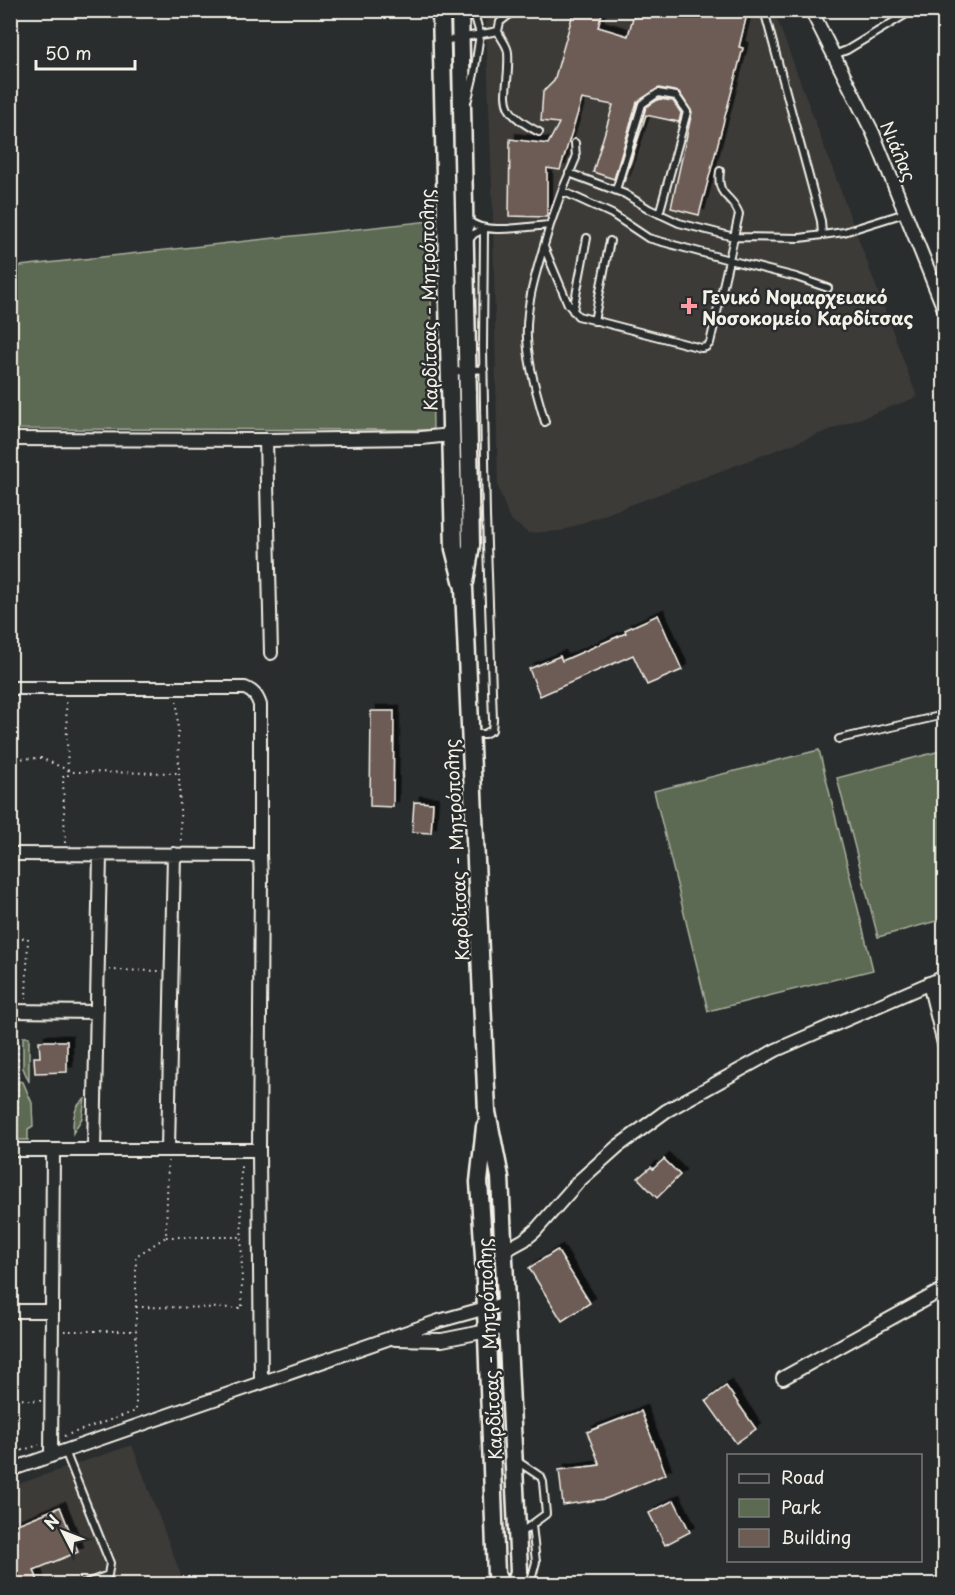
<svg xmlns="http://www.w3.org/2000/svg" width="955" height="1595" font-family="'Playpen Sans',sans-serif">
<defs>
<filter id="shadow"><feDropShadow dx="5.5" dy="-5.5" stdDeviation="0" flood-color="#0009"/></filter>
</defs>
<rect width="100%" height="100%" fill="#2a2d2e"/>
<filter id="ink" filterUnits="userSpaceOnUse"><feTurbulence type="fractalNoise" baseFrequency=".0167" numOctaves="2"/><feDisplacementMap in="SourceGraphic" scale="12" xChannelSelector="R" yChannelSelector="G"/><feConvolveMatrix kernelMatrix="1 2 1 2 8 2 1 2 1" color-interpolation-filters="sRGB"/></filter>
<g filter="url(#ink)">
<path fill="#3e3b39" d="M506 10 774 11 917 397 561 531 528 533 509 518 498 486 493 214 486 21Z
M132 1445 182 1578 165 1584H11L10 1487Z"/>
<path fill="#5d6a52" stroke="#a8ae9d" stroke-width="1.5" d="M430 221 433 430 11 429V267Z
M819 750 873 970 708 1011 654 791Z
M944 750V919L878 937 837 778Z
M23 1037H29V1082L23 1068Z
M18 1081 23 1082 32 1103 33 1126 28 1129V1140H18Z
M85 1099 82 1118 73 1133C73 1121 73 1106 85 1099Z"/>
<path fill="#6c5c54" stroke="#f4f1e8" stroke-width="1.5" filter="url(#shadow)" d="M574 10H603L598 27 628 36 635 10H748L739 47 743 48 699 215 671 208 692 112 679 92 659 88 637 102 614 179 593 172 613 105 582 99 560 170 547 168V217L509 216 510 139 548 144 559 123 541 121 543 92 554 81Z
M659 99 673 101 681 113 679 122 646 115 624 182 646 107Z
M658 615 682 670 647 685 633 655 540 696 529 669 560 656 562 661 626 633 625 630Z
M371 711H394L393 807 370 806Z
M414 802 433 803 431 833 412 832Z
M39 1041H67V1072L35 1073 34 1057H40Z
M664 1159 680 1175 657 1198 638 1178 651 1167 653 1169Z
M557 1250 590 1303 562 1321 529 1268Z
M726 1386 756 1429 736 1443 706 1401Z
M641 1411 666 1474 605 1499 563 1505 559 1470 600 1465 587 1432Z
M674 1500 690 1532 665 1545 649 1513Z
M60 1507 78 1552 34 1570 39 1584H10V1527Z"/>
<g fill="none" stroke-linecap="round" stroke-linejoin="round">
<defs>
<path id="service" d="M941 10 944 17
M498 31 500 22 515 10
M443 41 498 31C500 38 507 44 508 52 511 96 490 107 539 132
M834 55 847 50 913 10
M468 99 474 74 480 34 473 10
M569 173 625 194 649 209 679 223 734 237 739 214C732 194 716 198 720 171
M616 190 642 104 658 93 676 96 687 112 659 214
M562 191 576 158 575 143
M468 220C483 236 529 226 550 225L562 191 612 214 648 238 729 260 734 237 800 238 822 235 821 221 764 10
M822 235 844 232 905 213
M468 241 474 234 484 229
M544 247 568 304 578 316 701 348 706 347 710 343 729 260 796 277 828 288
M573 311 587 238
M594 321 610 241
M450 372 484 369
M545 422C537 395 529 368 527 339 525 300 540 261 550 225
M471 734H484L492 730 493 720 486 516 483 348 484 229
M839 739 944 715
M65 1451 110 1563 108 1575 84 1584
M517 1461 541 1477 543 1482 546 1514 519 1534
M530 1584 536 1562 532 1525"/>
<path id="minor" d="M811 10 873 133 944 309
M10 439 266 440 421 438 451 435
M266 440 271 653
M10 688H245C254 692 257 696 260 705V855
M10 854 260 855 261 878 259 1150H10
M929 983 944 1044
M10 1011 97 1012
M168 1149 174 854
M94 1150 100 855
M259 1150 261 1383
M504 1251 524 1240 535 1231 579 1181 617 1147 666 1111 776 1050 944 977
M10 1311H52L53 1150
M395 1339 442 1340 507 1327
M783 1378 944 1289
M51 1456 52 1311
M10 1470 439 1321 486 1308 505 1305"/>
<path id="secondary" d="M441 10 454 549 464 588 487 1112 500 1177 519 1571 516 1584
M460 10 471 545 465 582
M485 1127 479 1182 484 1257 496 1574 500 1584"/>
</defs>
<use href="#service" stroke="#f4f1e8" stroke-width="10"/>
<use href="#minor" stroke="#f4f1e8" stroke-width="16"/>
<use href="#secondary" stroke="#f4f1e8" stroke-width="21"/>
<path stroke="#f4f1e8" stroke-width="2" stroke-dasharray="1.5 4.5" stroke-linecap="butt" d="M177 701 181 842
M10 759 41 758 72 772 179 773
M65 843 63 777H68L66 700
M10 938H28L26 999
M109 970 160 971
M18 1138V1023
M166 1237H241
M136 1307 242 1308 241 1162
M64 1331H136
M10 1398 41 1401
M64 1436 136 1411V1256L166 1237 168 1161
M10 1454 39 1445"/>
<use href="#service" stroke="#2a2d2e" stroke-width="6"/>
<use href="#minor" stroke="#2a2d2e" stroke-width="12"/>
<use href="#secondary" stroke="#2a2d2e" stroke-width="16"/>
</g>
</g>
<path fill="#ff9aa2" stroke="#2a2d2e" stroke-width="2" d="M686 297h6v6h6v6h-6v6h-6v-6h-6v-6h6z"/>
<g text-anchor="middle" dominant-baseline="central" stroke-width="5" stroke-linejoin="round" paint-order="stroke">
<g font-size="18" fill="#f4f1e8" stroke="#2a2d2e">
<text transform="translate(899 151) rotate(67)">Νιάλας</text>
<text transform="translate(428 300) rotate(-91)">Καρδίτσας - Μητρόπολης</text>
<text transform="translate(456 850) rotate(-93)">Καρδίτσας - Μητρόπολης</text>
<text transform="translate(489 1349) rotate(-93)">Καρδίτσας - Μητρόπολης</text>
</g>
<g font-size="18" font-weight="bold" fill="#f4f1e8" stroke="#2a2d2e" text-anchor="start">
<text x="702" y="296">Γενικό Νομαρχειακό<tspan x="702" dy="21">Νοσοκομείο Καρδίτσας</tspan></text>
</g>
</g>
<rect width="955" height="1595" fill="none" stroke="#2a2d2e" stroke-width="36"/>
<rect x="18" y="18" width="919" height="1559" fill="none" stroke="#f4f1e8" stroke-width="2" filter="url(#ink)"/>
<rect x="727" y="1454" width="195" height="108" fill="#2a2d2e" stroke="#7b7b78" stroke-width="1.5"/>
<rect x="739" y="1474" width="30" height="9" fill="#2a2d2e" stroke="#7b7b78" stroke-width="1.5"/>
<text x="781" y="1484" font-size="18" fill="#f4f1e8">Road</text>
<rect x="739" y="1499" width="30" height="18" fill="#5d6a52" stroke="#7b7b78" stroke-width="1.5"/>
<text x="781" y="1514" font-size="18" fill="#f4f1e8">Park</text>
<rect x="739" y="1529" width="30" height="18" fill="#6c5c54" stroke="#7b7b78" stroke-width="1.5"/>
<text x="781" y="1544" font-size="18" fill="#f4f1e8">Building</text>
<g transform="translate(63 1532) rotate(312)" stroke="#2a2d2e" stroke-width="4.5" paint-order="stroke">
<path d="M0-4.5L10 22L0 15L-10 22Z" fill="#f4f1e8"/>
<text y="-9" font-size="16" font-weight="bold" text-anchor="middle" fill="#f4f1e8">N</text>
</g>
<path d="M36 60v9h99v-9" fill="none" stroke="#f4f1e8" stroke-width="3"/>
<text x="45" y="60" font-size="18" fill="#f4f1e8" stroke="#2a2d2e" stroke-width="4.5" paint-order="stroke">50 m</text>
</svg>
